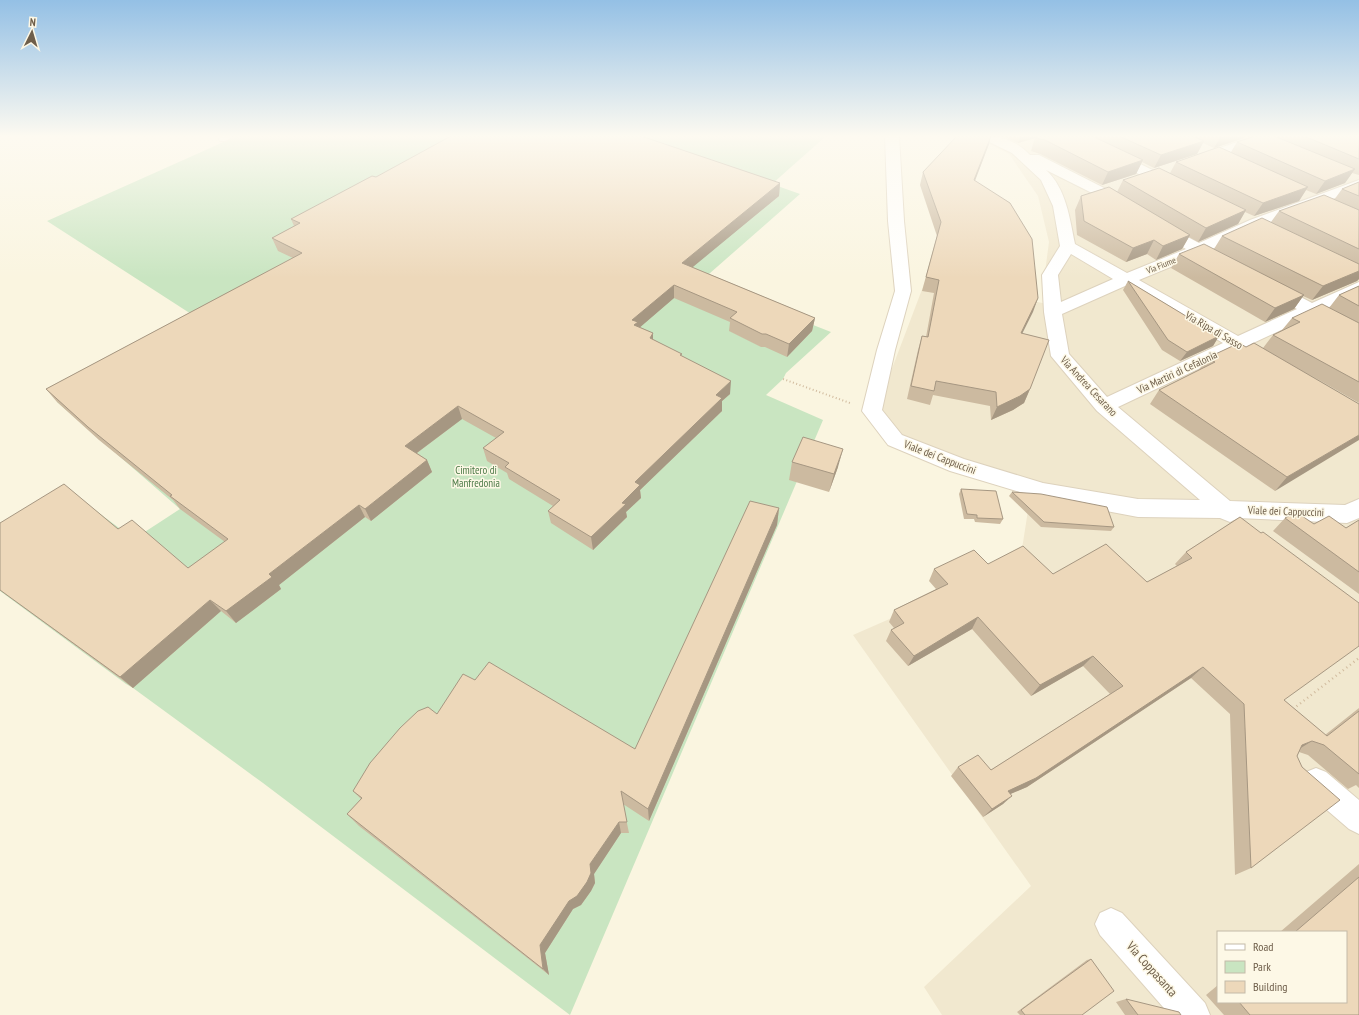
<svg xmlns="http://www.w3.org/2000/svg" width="1359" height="1015" font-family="'PT Sans Narrow',sans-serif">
<rect width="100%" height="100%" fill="#faf5e0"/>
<path fill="#f1e8cf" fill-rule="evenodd" d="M974 136H1359V1015H942L924 987 1031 886 853 635 1020 562 1031 491 885 440 877 408 926 279 1047 304 1045 272 1049 242 1038 196 1009 154ZM1218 932H1346V1002H1218Z"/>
<path fill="#c9e5c1" d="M237 136H826L772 184 800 194 701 281 831 332 786 373 783 379 766 395 823 420 570 1015 263 783 133 688 126 684 0 591V543L76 496 134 539 180 509 57 402 202 321 47 221Z"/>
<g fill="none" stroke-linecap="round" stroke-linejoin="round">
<defs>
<path id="lane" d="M223 136H233L226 141H220L219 139Z"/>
<path id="street" d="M885 136H899L904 221 911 291 895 350 882 410 902 435 964 459 1043 483 1138 499 1200 500 1097 411 1051 356 1044 312 1042 275 1060 246 1053 206 1041 180 1012 153 983 139 981 136C1002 136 1015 140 1030 155H1039L1106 189 1129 203 1131 206 1129 209 1124 210 1119 209 1096 195 1046 170C1066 188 1070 219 1075 244L1127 273 1186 249 1155 231 1152 228 1155 225 1160 223 1165 225 1199 243 1250 220 1359 180V189L1260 226 1210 250 1226 259 1228 262 1226 265C1215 268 1206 261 1197 256L1139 280 1238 336 1297 309 1266 293 1264 289 1266 285 1272 284 1278 285 1312 303 1359 282V293L1325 309 1359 327V340L1353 338 1311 316 1251 344 1270 355 1272 359 1270 363C1257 367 1247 358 1236 351L1118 407 1230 501 1345 505 1359 499V518L1347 523 1238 518 1230 522 1220 518 1138 517 1043 499 950 471 888 445 862 411 877 350 895 291 888 221ZM1071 254 1113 279 1061 302 1058 275ZM1125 286 1223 343 1107 397 1069 354 1062 314Z
M1066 136H1083L1177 182 1179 185 1177 188 1172 189 1167 188 1068 139Z
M1255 136H1275L1273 139 1203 163 1198 164 1193 163 1191 160 1193 157Z
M1316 768 1326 772 1359 800V834L1349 829 1306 792 1302 782 1306 772Z
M1111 908 1122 913 1205 1003 1210 1015H1170L1100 935 1095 924 1100 913Z"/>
</defs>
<use href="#lane" stroke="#ddd2bd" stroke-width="2"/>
<use href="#street" stroke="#ddd2bd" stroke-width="2"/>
<path stroke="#d1bb9e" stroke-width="2" stroke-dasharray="1 2.5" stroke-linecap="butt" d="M783 379 850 403"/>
<path stroke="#d1bb9e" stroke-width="2.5" stroke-dasharray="1 3.5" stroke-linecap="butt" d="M1293 709 1359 658"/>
<use href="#lane" fill="#fff" fill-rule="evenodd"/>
<use href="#street" fill="#fff" fill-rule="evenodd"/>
</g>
<path fill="#ccbaa0" d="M1002 136H1245L1244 138 1214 148 1203 143 1197 154 1154 168 1142 162 1136 174 1102 185 1040 154 1031 151 1035 138 1018 143Z
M1275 136H1359V175L1352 173 1345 183 1316 194 1306 190 1299 201 1254 216 1245 212 1238 224 1198 242 1189 237 1182 249 1156 260 1147 254 1126 262 1077 235 1075 210 1081 196 1117 192 1123 180 1170 173 1176 162 1231 152 1237 142Z
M989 144 975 181 1038 298 1022 333 1030 389 1024 403 1013 410 991 420 990 406 933 395 930 405 907 399 918 350 922 336 926 337 934 293 922 291 937 236 920 185 923 172Z
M376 177 780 183 779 196 692 267 815 318 812 331 787 357 765 347H761L729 331 730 322 674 298 640 327 653 333V339L682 356 730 394 722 401V411L640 490 641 498 626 512 627 517 593 550 551 523 548 511 553 506 509 479 507 473 487 461 483 448 496 438 462 419 417 453 427 460 432 472 371 521 365 517 279 585 281 589 236 623 221 611 133 688 0 590V523L118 529 188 568 225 542 180 509 173 500 99 440 57 402 46 389 293 258 278 251 272 238 294 226 291 219Z
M1359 182V279L1357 281 1312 300 1303 296 1294 309 1265 322 1171 268 1179 254 1214 249 1222 236 1271 222 1279 211 1334 200 1342 189Z
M1128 281 1219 336 1213 346 1180 361 1162 350 1123 290Z
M1359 286V403L1305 372 1359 404 1275 491 1150 404 1159 390 1198 371 1207 358 1246 347 1263 348 1273 335 1282 330 1292 318 1329 308 1339 295Z
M792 462 838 467 829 492 789 480Z
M961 489 1003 519 1000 524 975 522 974 519H964L959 494Z
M1012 492 1114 527 1111 531 1041 527 1009 496Z
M779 508 777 525 649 821 623 804 629 833H621L594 874 595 883 591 891 581 905 573 909 545 953 549 975 359 826 347 814 361 799 353 791 475 680 635 749Z
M1240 517 1284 700 1325 735 1359 708V788L1356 785 1348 789 1308 755 1299 752 1251 868 1235 875 1230 714 1191 678 1027 787 1010 794 1003 804 983 817 951 776 958 767 991 770 1110 694 1083 666 1031 696 972 629 908 666 886 641 891 630 894 628 889 622 894 610 936 589 929 581 934 569 988 564 1053 574 1147 582 1177 566 1175 564 1186 552Z
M1285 518 1314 524 1346 528 1359 520V594L1273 531Z
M1359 864V1015H1224L1206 995 1218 985V1002H1346V932H1280Z
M1091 959 1082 1015H1020L1017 1012 1087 960Z
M1126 999 1181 1015H1125L1116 1002Z"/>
<path fill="#a69782" d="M991 136 989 144 970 193 974 180Z
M1021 136H1042L1018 143Z
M1221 136H1245L1244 138 1214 148Z
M1204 141 1197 154 1154 168 1161 155Z
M1143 160 1136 174 1102 185 1108 172Z
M1355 169 1345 183 1316 194 1325 181Z
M780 183 779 196 682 276V263Z
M1308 187 1299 201 1254 216 1263 203Z
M1246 210 1238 224 1198 242 1206 228Z
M1190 235 1182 249 1156 260 1163 246Z
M1154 240 1147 254 1126 262 1133 248Z
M1359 271V279L1357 281 1312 300 1323 286Z
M674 285V298L638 329V335L632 320Z
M1304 295 1294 309 1265 322 1275 308Z
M1038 298 1033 312 1016 346 1021 333Z
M815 318 812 331 787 357 789 344Z
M653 333V346L650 338Z
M1219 336 1213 346 1180 361 1187 352Z
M731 381 730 394 722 401V411L640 490 641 498 626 512 627 517 593 550 591 537 622 503 635 482 716 395Z
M1030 389 1024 403 1013 410 991 420 997 407Z
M458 406 462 419 410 458 405 446Z
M1359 435V440L1275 491 1287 477Z
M843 449 838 467 829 492 834 474Z
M427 460 432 472 371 521 365 509Z
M359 505 365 517 279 585 281 589 236 623 226 611 269 574Z
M779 508 777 525 649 821 648 809Z
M210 600 221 611 133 688 120 677Z
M978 617 972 629 908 666 914 656Z
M1093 656 1083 666 1031 696 1040 685Z
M1203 667 1191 678 1027 787 999 799 1008 791Z
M1312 741 1296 751 1302 745Z
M1012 796 1003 804 983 817 992 809Z
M619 822 621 833 594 874 595 883 591 891 581 905 573 909 545 953 549 975 543 969 540 945 590 864Z"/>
<path fill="#edd8ba" stroke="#a69782" d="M451 136H641L780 183 682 263 815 318 789 344 766 334H762L730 318 737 312 674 285 632 320 638 322 634 325 653 333 650 338 682 354 680 355 731 381 716 395 722 398 635 482 640 485 622 503 626 504 591 537 548 511 560 500 505 467 509 463 483 448 504 432 458 406 405 446 427 460 365 509 359 505 269 574 272 577 226 611 210 600 120 677 0 590V523L64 484 118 529 132 520 188 568 228 539 170 496 172 495 88 427 46 389 302 253 272 238 300 223 291 219 372 176 376 177Z
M957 136H991L974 180 1010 203 1032 239 1038 298 1021 333 1049 340 1030 389 1020 396 997 407 996 392 936 381 934 391 911 386 922 336 928 337 939 280 926 277 941 222 923 172Z
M1041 136H1092L1143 160 1108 172 1045 140 1035 138Z
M1119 136H1192L1204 141 1161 155Z
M1255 136H1274L1355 169 1325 181 1237 142Z
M1304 136H1359V159Z
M1219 147 1308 187 1263 203 1176 162Z
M1159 168 1246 210 1206 228 1123 180Z
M1359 182V196L1342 189Z
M1109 187 1190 235 1163 246 1154 240 1133 248 1084 221 1081 196Z
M1324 195 1359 210V249L1279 211Z
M1262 218 1359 264V271L1323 286 1222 236Z
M1204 244 1304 295 1275 308 1179 254Z
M1128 281 1219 336 1187 352 1168 340Z
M1359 286V306L1339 295Z
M1322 304 1359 323V382L1273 335 1300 322 1292 318Z
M1239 343 1246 347 1254 343 1359 404V435L1287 477 1159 390 1215 362 1207 358Z
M803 437 843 449 834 474 792 462Z
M961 489 996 491 1003 519 977 518V515L967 514Z
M1012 492 1041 494 1107 507 1114 527 1044 522Z
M750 501 779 508 648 809 621 791 627 822H619L590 864 591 873 587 882 577 896 569 901 540 945 543 969 347 814 362 798 353 791 370 763 400 728 418 711 428 707 437 714 463 674 475 680 489 662 635 749Z
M1296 512 1314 524 1329 516 1346 528 1359 520V572L1285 518Z
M1240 517 1261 533 1263 532 1359 603V646L1284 700 1327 736 1359 711V774L1324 745 1312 741 1302 745 1297 756 1302 767 1340 800 1251 868 1244 704 1203 667 1036 778 1008 791 1012 796 992 809 958 767 978 755 991 770 1123 686 1093 656 1040 685 978 617 914 656 891 630 904 623 894 610 948 584 934 569 974 550 988 564 1023 546 1053 574 1106 544 1147 582 1192 558 1186 552Z
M1359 877V1015H1250L1239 1002H1346V932H1295Z
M1091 959 1114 991 1082 1015H1025L1021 1010Z
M1126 999 1179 1012 1181 1015H1138Z"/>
<linearGradient id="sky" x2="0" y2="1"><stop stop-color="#94c0e5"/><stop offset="0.49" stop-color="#fdfaf1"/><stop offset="1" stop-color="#fdfaf1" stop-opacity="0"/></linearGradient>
<rect width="1359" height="278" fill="url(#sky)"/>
<g text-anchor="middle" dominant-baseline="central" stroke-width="3" stroke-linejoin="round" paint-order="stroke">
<g font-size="9" fill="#6e5e4a" stroke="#fdf8e6">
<text transform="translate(1161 265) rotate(-22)">Via Fiume</text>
</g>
<g font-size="11" fill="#6e5e4a" stroke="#fdf8e6">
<text transform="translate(1214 330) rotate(30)">Via Ripa di Sasso</text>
<text transform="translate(1177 372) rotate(-25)">Via Martiri di Cefalonia</text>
<text transform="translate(1089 386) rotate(47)">Via Andrea Cesarano</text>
<text transform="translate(940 457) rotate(21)">Viale dei Cappuccini</text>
<text transform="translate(1286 511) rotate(2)">Viale dei Cappuccini</text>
</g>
<g font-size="11" fill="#4b7946" stroke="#fdf8e6">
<text x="476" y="470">Cimitero di<tspan x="476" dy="13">Manfredonia</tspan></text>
</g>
<g font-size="13" fill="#6e5e4a" stroke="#fdf8e6">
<text transform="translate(1152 969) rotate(48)">Via Coppasanta</text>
</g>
</g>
<rect x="1217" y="931" width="130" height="72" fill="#fdf8e6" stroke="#c4baa8"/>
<rect x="1225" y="944" width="20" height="6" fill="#ffffff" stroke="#c4baa8"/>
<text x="1253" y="951" font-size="12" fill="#6e5e4a">Road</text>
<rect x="1225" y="961" width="20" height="12" fill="#c9e5c1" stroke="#c4baa8"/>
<text x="1253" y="971" font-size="12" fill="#6e5e4a">Park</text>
<rect x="1225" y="981" width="20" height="12" fill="#edd8ba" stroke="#c4baa8"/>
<text x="1253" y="991" font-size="12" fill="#6e5e4a">Building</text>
<g transform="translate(32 32) rotate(5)" stroke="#fdf8e6" stroke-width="3" paint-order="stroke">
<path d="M0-3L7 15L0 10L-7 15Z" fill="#6e5e4a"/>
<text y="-6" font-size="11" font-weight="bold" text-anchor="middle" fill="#6e5e4a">N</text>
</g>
</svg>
